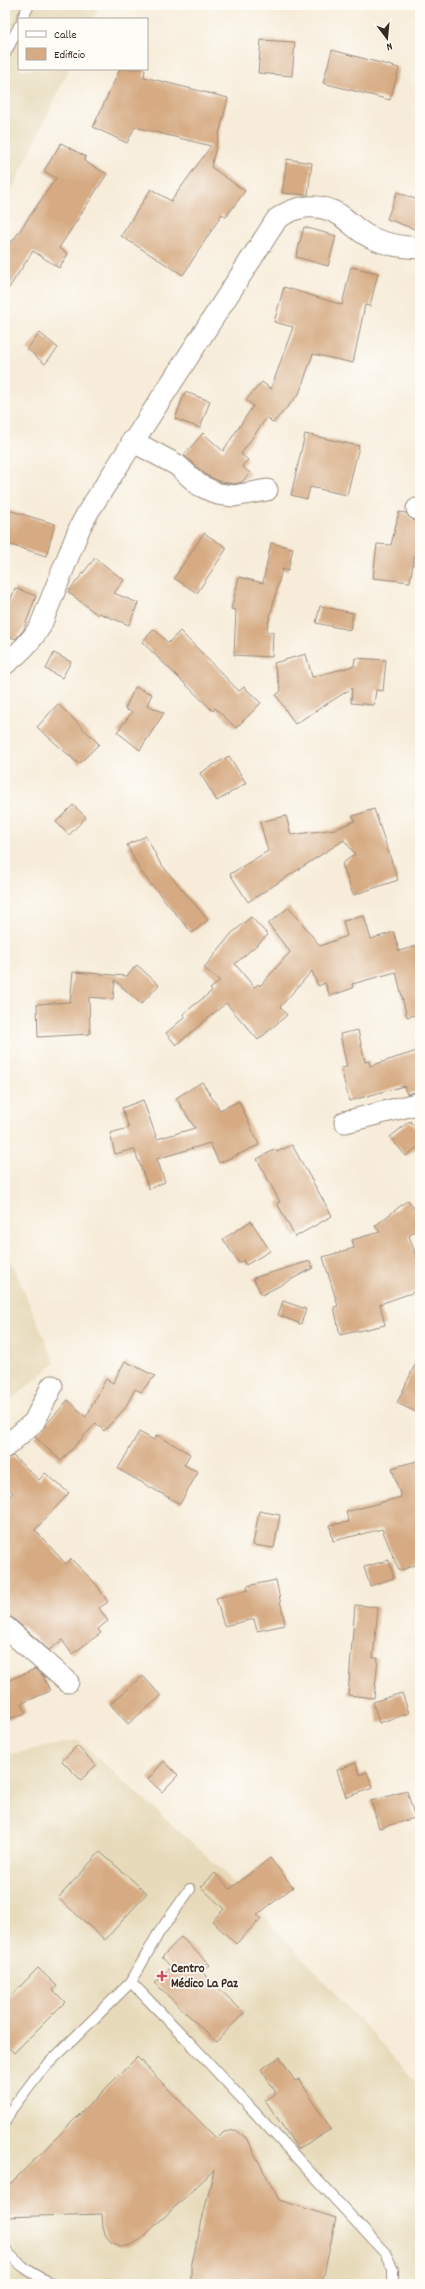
<svg xmlns="http://www.w3.org/2000/svg" width="425" height="2289" font-family="Dekko,sans-serif">
<rect width="100%" height="100%" fill="#fdfcf7"/>
<filter id="ink" filterUnits="userSpaceOnUse"><feTurbulence type="fractalNoise" baseFrequency=".025" numOctaves="2"/><feDisplacementMap in="SourceGraphic" scale="8" xChannelSelector="R" yChannelSelector="G"/><feConvolveMatrix kernelMatrix="1 2 1 2 8 2 1 2 1" color-interpolation-filters="sRGB"/></filter>
<filter id="wash" filterUnits="userSpaceOnUse"><feTurbulence type="fractalNoise" baseFrequency=".012" numOctaves="4" result="noise"/><feDisplacementMap in="SourceGraphic" scale="16" xChannelSelector="R" yChannelSelector="G"/><feGaussianBlur stdDeviation="0.9" result="paint"/><feColorMatrix in="noise" values="0 0 0 0 0 0 0 0 0 0 0 0 0 0 0 0 0 1.4 0 .05"/><feComposite in="paint" operator="in"/></filter>
<g filter="url(#wash)">
<rect width="100%" height="100%" fill="#f7ecd9"/>
<path fill="#e7daba" d="M5 5H100L93 19H19V69H69L7 200 5 199Z
M5 1247 55 1363 5 1405Z
M78 1740 218 1866 420 2086V2284H5V1755Z"/>
<g id="blocks">
<path fill="#d6aa82" d="M261 40 295 42 292 76 258 73Z
M332 50 399 68 390 100 323 83Z
M120 69H145L144 77 228 98 211 167 245 191 226 217 222 214 183 275 121 236 151 189 171 201 211 146 135 127 127 143 93 127Z
M61 143 86 157 84 161 107 174 59 248 68 254 59 268 33 251 5 294V238L12 242 56 178 44 171Z
M287 159 312 163 308 195 282 193Z
M397 192 420 201V231L387 219Z
M304 227 336 236 328 266 296 257Z
M351 267 378 273 370 306 365 305 353 363 313 354 299 394 273 423 267 417 241 454 248 460 242 466 250 473 242 482 234 484 221 482 206 475 184 455 203 433 223 451 253 406 246 400 262 382 271 389 293 327 274 322 284 287 342 305Z
M40 333 58 348 45 364 27 349Z
M185 392 210 401 200 428 175 419Z
M305 434 359 446 347 495 310 487 307 499 291 495Z
M5 509 55 524 46 556 5 543Z
M399 512 406 513 413 520 420 522 410 582 373 578 377 544 391 545Z
M204 533 227 548 197 593 174 578Z
M271 543 293 548 288 571 282 569 266 632H273L272 657 234 655 236 610 231 609 239 577 263 583Z
M95 558 124 580 114 593 138 603 129 625 99 613 98 615 68 592Z
M15 588 36 596 24 629 16 639 5 635V615Z
M320 606 353 613 350 630 316 623Z
M154 629 168 643 180 631 239 691 244 687 261 703 236 728 215 708 213 711 142 642Z
M54 653 71 662 62 678 46 669Z
M306 654 312 677 354 666 355 658 386 660 383 691 376 690 374 705 351 703 352 688 295 724 276 695 281 691 274 663Z
M135 687 152 694 147 705 164 713 140 750 117 732 132 712 125 709Z
M58 704 99 744 79 764 37 727Z
M229 756 246 783 217 801 200 773Z
M73 805 86 817 69 835 56 822Z
M374 809 398 880 353 895 342 864 355 854 344 840 248 902 230 874 268 851 260 822 286 816 291 835 335 829 355 821 353 816Z
M146 836 160 863 208 920 192 933 141 872 127 845Z
M289 907 320 946 347 936 343 921 364 916 371 939 394 932 399 951 420 945V1014L407 1017 396 972 352 984 353 988 330 996 325 983 318 986 312 971 280 1007 287 1015 258 1040 226 1003 176 1045 166 1033 185 1017 183 1014 212 991 210 989 220 981 204 968 231 934 251 917 268 935 235 964 254 987 259 984 260 986 290 952 268 924Z
M137 965 159 985 141 1004 115 980 113 999 89 997 90 1034 38 1037 37 1004 70 1002 73 972 127 976Z
M358 1030 365 1062 369 1061 370 1066 420 1050V1091L407 1094 404 1086 349 1101 341 1068 347 1067 340 1034Z
M202 1082 220 1110 239 1101 259 1145 219 1163 210 1143 157 1159 165 1182 149 1189 134 1149 115 1154 110 1133 129 1128 122 1108 143 1100 157 1139 195 1128 176 1098Z
M410 1121 420 1133V1145L406 1156 390 1137Z
M292 1145 332 1216 295 1237 277 1203 280 1202 257 1159 276 1149 277 1152Z
M408 1200 420 1216V1227L409 1236 420 1267V1290L380 1304 385 1325 340 1335 334 1307 338 1306 323 1257 354 1248 352 1240 380 1232 375 1226Z
M251 1221 270 1251 246 1265 243 1260 239 1263 223 1239Z
M310 1261 313 1268 262 1295 253 1278Z
M283 1301 306 1309 301 1324 278 1315Z
M420 1354V1414L397 1403Z
M125 1361 155 1376 141 1392 135 1389 125 1408 104 1431 96 1423 61 1461 35 1437 68 1400 86 1417 106 1379 113 1383Z
M139 1432 154 1440 157 1435 190 1454 184 1465 198 1472 180 1504 118 1469Z
M13 1456 39 1480 45 1473 69 1493 35 1530 66 1564 71 1559 96 1584 108 1602 99 1608 108 1621 98 1629 101 1633 72 1654 62 1640 49 1650 13 1618 5 1615V1500L13 1493 5 1486V1459Z
M420 1460V1563L399 1571 382 1529 333 1541 330 1525 349 1522 346 1512 401 1497 392 1468Z
M259 1511 280 1515 274 1548 253 1545Z
M389 1560 394 1578 370 1586 364 1567Z
M276 1580 285 1625 257 1631 254 1619 224 1626 216 1598 248 1590 247 1586Z
M355 1605 378 1607 373 1658H378L374 1698 348 1695Z
M35 1669 43 1676 50 1691 22 1703 26 1713 5 1720V1682Z
M143 1676 161 1696 128 1724 110 1704Z
M402 1693 409 1713 379 1723 373 1702Z
M77 1746 96 1765 81 1780 62 1761Z
M164 1761 178 1775 162 1792 148 1779Z
M356 1763 360 1775 367 1772 373 1788 346 1797 337 1770Z
M407 1791 415 1818 379 1828 371 1801Z
M100 1852 147 1893 105 1940 58 1898Z
M270 1858 293 1887 257 1915 261 1918 236 1944 212 1921 224 1909 201 1887 215 1873 230 1889Z
M181 1937 210 1965 202 1972 244 2013 216 2042 155 1983 171 1967 162 1957Z
M38 1968 57 1986 53 1990 65 2002 14 2053 5 2044V2002Z
M137 2057 217 2139 224 2132 236 2130 246 2138 279 2200 336 2218 322 2284H191V2267L214 2170 140 2240 128 2246H119L111 2242 106 2236 103 2228 102 2214 5 2217V2183H11Z
M280 2057 295 2081 299 2079 331 2129 298 2149 265 2100 276 2093 261 2069Z"/>
</g>
</g>
<g filter="url(#ink)">
<use href="#blocks" fill-opacity="0" stroke="#998b7c" stroke-width="1"/>
<g fill="none" stroke-linecap="round" stroke-linejoin="round">
<defs>
<path id="lane" d="M22 19 29 5
M5 54 19 26
M131 1982 194 2047 385 2253 393 2269V2284
M5 2122 11 2110 39 2073 131 1982 158 1934 190 1889
M5 2249C19 2266 34 2275 54 2284"/>
<path id="street" d="M132 441 177 465 199 485 218 494 234 496 267 490
M417 509 420 510
M5 664C20 653 30 643 40 627L80 527 88 512 277 219C296 205 319 202 340 215 350 222 359 232 370 237 386 245 402 247 420 248
M345 1122 420 1103
M5 1447 34 1422 52 1386
M5 1627 68 1682"/>
</defs>
<use href="#lane" stroke="#998b7c" stroke-width="12"/>
<use href="#street" stroke="#998b7c" stroke-width="23"/>
<use href="#lane" stroke="#fff" stroke-width="10"/>
<use href="#street" stroke="#fff" stroke-width="21"/>
</g>
</g>
<path fill="#d1495b" stroke="#fdfcf7" stroke-width="1.5" d="M160 1970h4v4h4v4h-4v4h-4v-4h-4v-4h4z"/>
<g text-anchor="middle" dominant-baseline="central" stroke-width="3.5" stroke-linejoin="round" paint-order="stroke">
<g font-size="13" font-weight="bold" fill="#3b2a1e" stroke="#fdfcf7" text-anchor="start">
<text x="171" y="1969">Centro<tspan x="171" dy="15">Médico La Paz</tspan></text>
</g>
</g>
<rect width="425" height="2289" fill="none" stroke="#fdfcf7" stroke-width="20"/>
<rect x="18" y="18" width="130" height="52" fill="#fdfcf7" stroke="#afa8a0"/>
<rect x="26" y="31" width="20" height="6" fill="#ffffff" stroke="#afa8a0"/>
<text x="54" y="38" font-size="12" fill="#3b2a1e">Calle</text>
<rect x="26" y="48" width="20" height="12" fill="#d6aa82" stroke="#afa8a0"/>
<text x="54" y="58" font-size="12" fill="#3b2a1e">Edificio</text>
<g transform="translate(387 38) rotate(164)" stroke="#fdfcf7" stroke-width="3" paint-order="stroke">
<path d="M0-3L7 15L0 10L-7 15Z" fill="#3b2a1e"/>
<text y="-6" font-size="11" font-weight="bold" text-anchor="middle" fill="#3b2a1e">N</text>
</g>
</svg>
